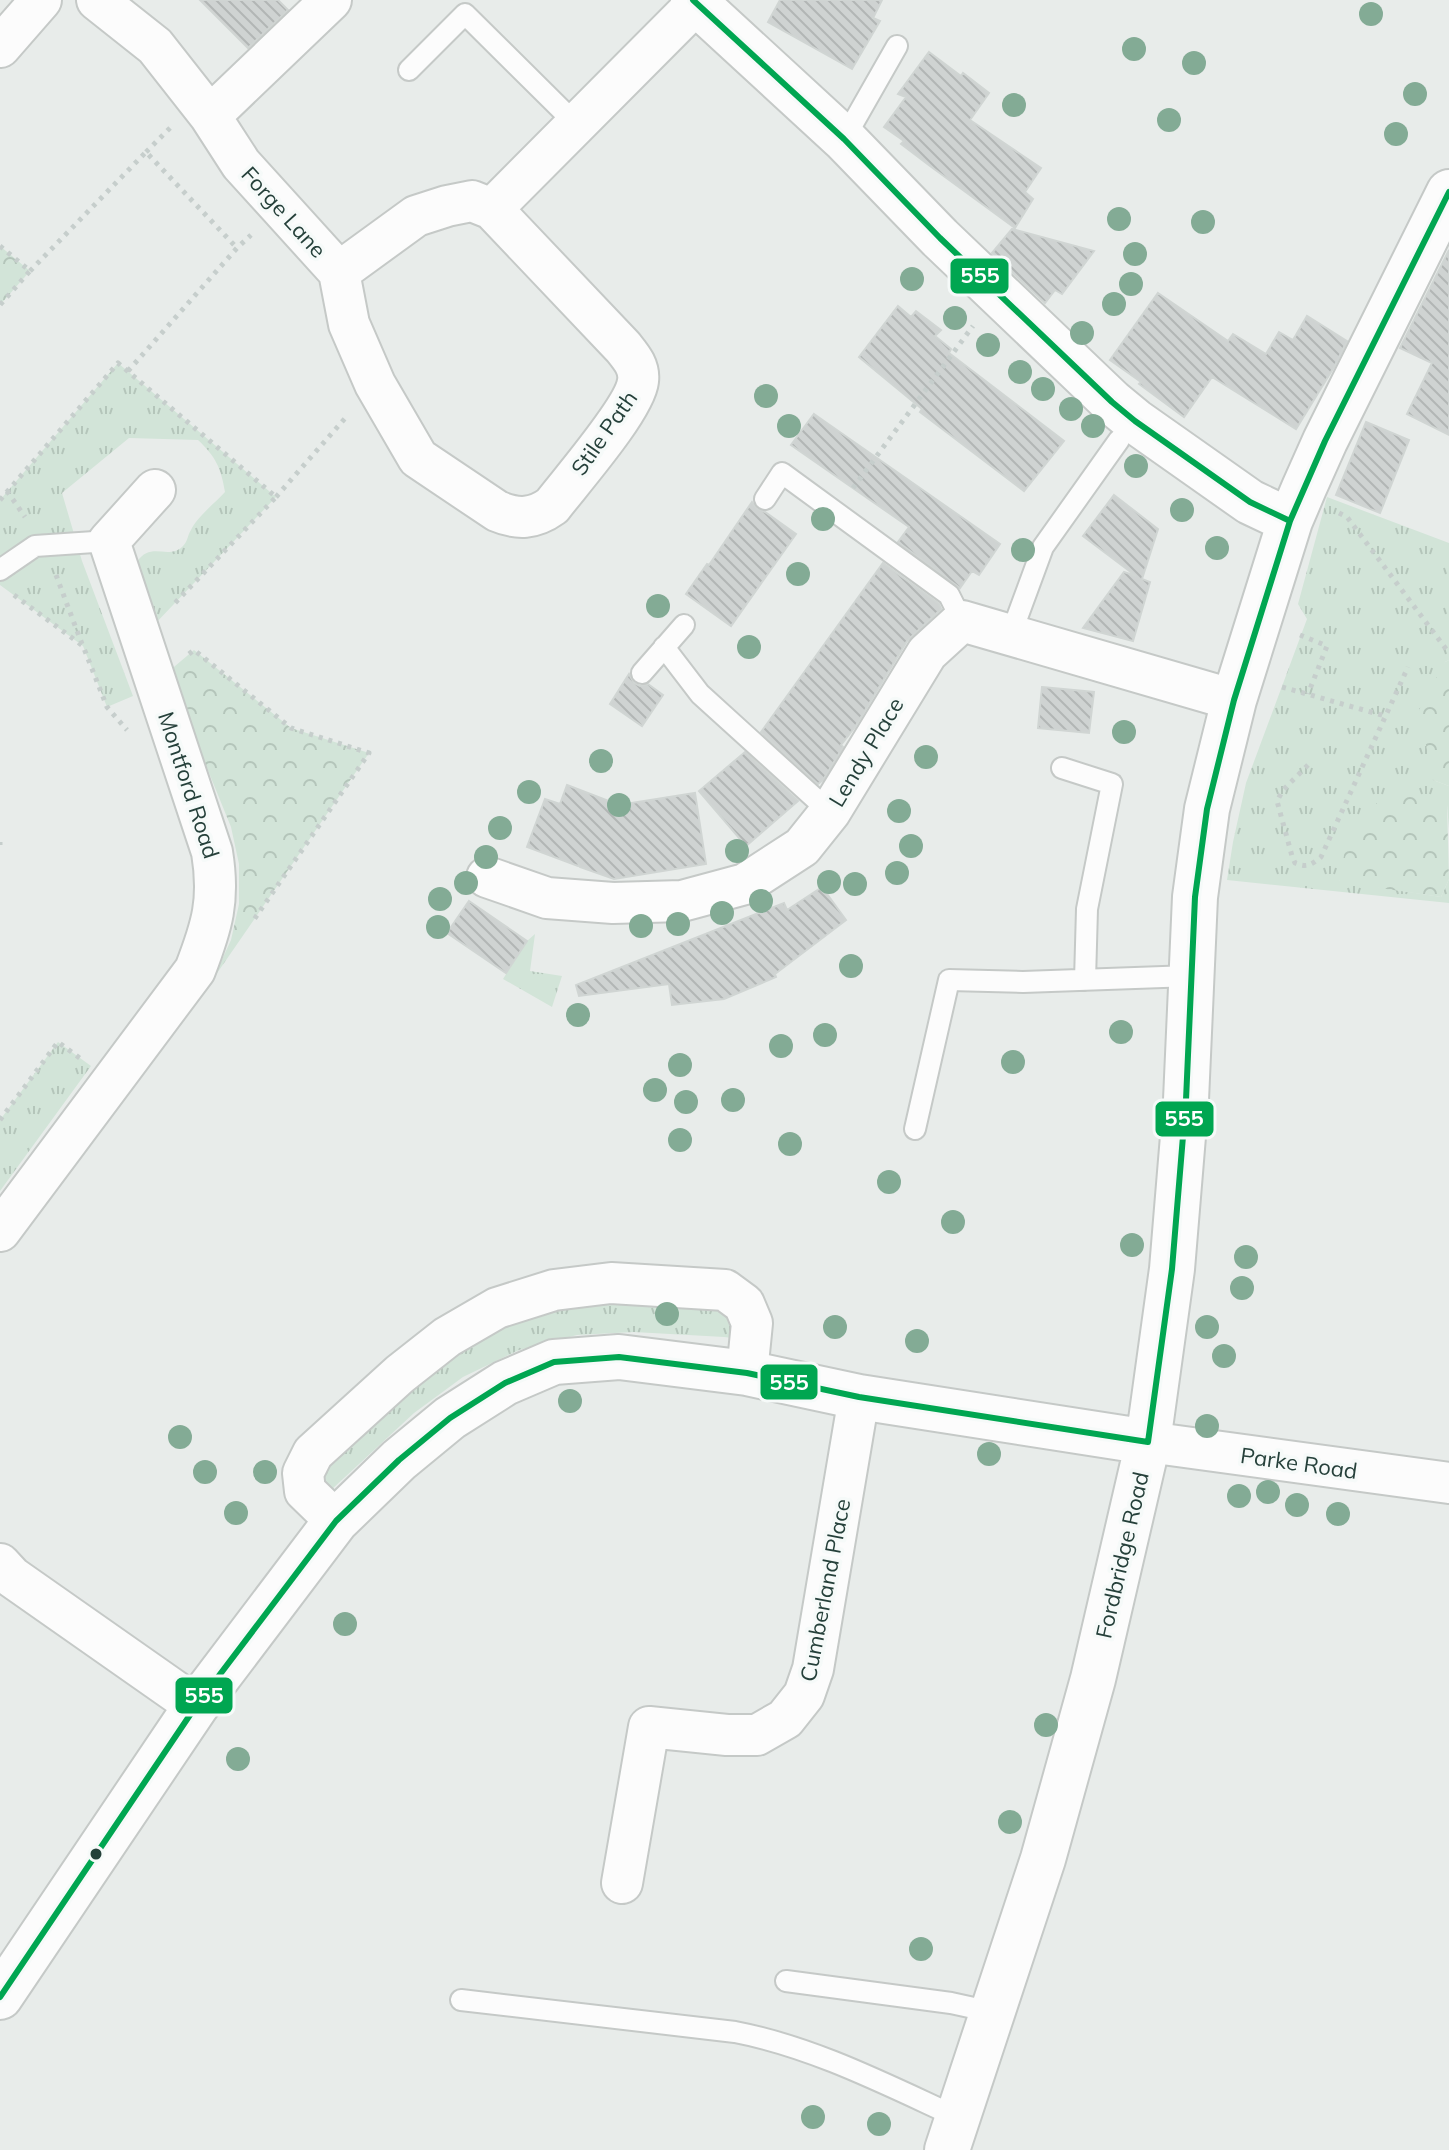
<svg xmlns="http://www.w3.org/2000/svg" width="1449" height="2150" font-family="Mulish,sans-serif">
<defs>
<pattern id="grass-tufts" width="24" height="20" patternUnits="userSpaceOnUse" patternTransform="scale(2)"><rect width="24" height="20" fill="#d2e4d8"/><path d="M3 7l-1-3M5 7V3M7 7l1-3M15 17l-1-3M17 17v-4M19 17l1-3" fill="none" stroke="#b4c5ba"/></pattern>
<pattern id="forest-crowns" width="20" height="18" patternUnits="userSpaceOnUse" patternTransform="scale(2)"><rect width="20" height="18" fill="#d2e4d8"/><path d="M2 6a3 3 0 1 1 6 0M12 15a3 3 0 1 1 6 0" fill="none" stroke="#b4c5ba"/></pattern>
<pattern id="building-back-hatch" width="6" height="6" patternUnits="userSpaceOnUse" patternTransform="scale(2)"><rect width="6" height="6" fill="#cfd3d2"/><path d="M-1 5l2 2M0 0l6 6M5-1l2 2" fill="none" stroke="#b2b6b5"/></pattern>
</defs>
<rect width="100%" height="100%" fill="#e8ecea"/>
<path fill="url(#grass-tufts)" d="M118 363 276 497 153 626 137 562C151 541 167 560 182 547 188 542 187 536 191 530 197 517 216 502 225 492 221 468 216 457 198 440L129 438 62 493 82 561 133 696 107 707 83 646 0 585V500Z
M1327 497 1449 543V660L1445 662 1433 780 1449 786V829L1447 805 1339 881 1441 897 1449 879V903L1227 880 1233 842 1246 783 1307 619 1298 604Z
M535 934 530 971 562 976 552 1007 503 979 527 941Z
M58 1042 91 1066 0 1191V1120Z
M725 1290 750 1340 724 1337 634 1332 577 1335 519 1350 463 1377 414 1413 317 1503 313 1453 497 1308Z"/>
<path fill="url(#forest-crowns)" d="M0 246 30 271 0 305Z
M194 650 291 728 369 753 213 979 231 940 239 904V864L231 827 168 672Z
M1449 660V786L1433 780 1419 710 1445 662Z
M1389 790 1447 805 1449 879 1441 897 1339 882 1348 834Z"/>
<path fill="url(#building-back-hatch)" stroke="#d0d5d3" stroke-width="2" d="M200 0H278L288 10 248 48Z
M780 0H882L873 18 880 21 852 69 768 22Z
M929 52 961 76 963 73 989 93 970 120 1041 168 1025 192 1033 199 1015 228 930 166 901 144 904 141 884 127 906 97 898 94Z
M1012 229 1094 251 1062 294 1055 290 1045 303 992 253Z
M1449 250V435L1407 414 1432 363 1400 348Z
M1158 293 1228 341 1233 334 1266 354 1279 332 1293 340 1307 316 1347 341 1334 367 1296 429 1212 377 1184 417 1139 384 1141 382 1110 360Z
M898 306 911 317 916 311 941 330 935 336 951 349 949 353 1064 441 1024 491 920 412 922 409 859 357Z
M814 414 1000 544 979 575 972 571 960 588 898 542 909 527 791 445Z
M1366 422 1409 440 1380 513 1336 495Z
M1114 495 1158 529 1142 579 1150 582 1133 641 1083 628 1124 572 1136 576 1083 536Z
M752 502 757 509 765 512 796 534 731 626 686 594 707 564 709 565Z
M883 563 939 604 941 609 907 641 855 727 841 745 843 747 823 780 818 784 761 732Z
M629 674 634 683 640 686 648 684 663 695 642 726 610 704Z
M1042 687 1094 692 1089 733 1038 728Z
M745 752 798 801 746 846 699 791Z
M567 785 619 805 695 793 706 864 614 879 580 867 579 864 578 866 527 847 545 799 560 804Z
M822 887 846 920 775 974 776 977 724 999 672 1005 669 984 579 996 576 985 784 903 787 910Z
M469 901 527 941 506 973 447 933Z"/>
<g fill="none" stroke-linecap="round" stroke-linejoin="round">
<defs>
<path id="service" d="M409 70 465 14 576 124
M844 139 897 46
M765 499 782 473 949 595 962 621
M0 570 35 546 109 541
M1011 634 1043 547 1119 440
M664 647 700 694 830 812
M642 673 684 625
M1062 768 1112 784 1087 909 1085 980
M915 1129 949 980 1023 982 1191 976
M786 1981 951 2003 992 2012
M461 2000 735 2032C813 2047 885 2084 957 2117"/>
<path id="minor" d="M97 0 155 46 210 116 241 164 339 272 349 324 375 384 418 458 497 511C518 520 534 519 552 506 572 480 635 408 638 381 640 367 631 357 623 347L492 209 696 4
M0 47 41 0
M210 116 331 0
M339 272 416 216 447 206 472 201 492 209
M487 877 547 898 613 903 682 901 745 884 802 847 830 812 927 653 962 621 1234 700
M0 1231 195 970C212 926 220 900 212 852L109 541 155 490
M1148 1442 1449 1483
M336 1521 305 1491 303 1473 313 1453 400 1374 447 1337 497 1308 554 1290 611 1283 725 1290 744 1304 752 1323 747 1373
M0 1564 12 1577 196 1706
M622 1883 649 1727 727 1735H757L785 1719 804 1695 813 1669 859 1397"/>
<path id="tertiary" d="M693 0 844 139 940 238 1112 402 1135 421 1250 502 1290 521
M0 1997 196 1706 336 1521 399 1460 450 1418 505 1383 554 1362 619 1357 747 1373 859 1397 1148 1442
M947 2150 1043 1859 1093 1679 1148 1442 1172 1269 1186 1100 1195 897 1207 809 1234 700 1290 521 1304 488 1325 441 1449 192"/>
</defs>
<use href="#service" stroke="#c5c9c7" stroke-width="24"/>
<use href="#minor" stroke="#c5c9c7" stroke-width="44"/>
<use href="#tertiary" stroke="#c5c9c7" stroke-width="48"/>
<path stroke="#c6cecc" stroke-width="5" stroke-dasharray="4 6" stroke-linecap="butt" d="M146 152 171 127
M0 246 30 271 0 305
M30 271 146 152 237 248
M128 371 237 248 251 235
M853 488 973 326
M7 491 25 517
M276 497 347 416
M0 500 118 363 276 497 174 604
M1339 513 1347 517 1449 653
M56 575 82 644
M14 595 83 646 107 707 127 730
M1300 635 1327 646 1308 694
M189 654 194 650 291 728 369 753 253 921
M1282 687 1385 716
M1308 765 1283 790 1277 801 1292 856 1295 863C1307 868 1311 865 1321 857L1408 667
M0 842V845
M0 1120 58 1042 81 1059"/>
<use href="#service" stroke="#fcfcfc" stroke-width="20"/>
<use href="#minor" stroke="#fcfcfc" stroke-width="40"/>
<use href="#tertiary" stroke="#fcfcfc" stroke-width="44"/>
<defs>
<path id="bus-1" d="M693 0 844 139 940 238 1112 402 1135 421 1250 502 1290 521
M1148 1442 1172 1269 1186 1100 1195 897 1207 809 1234 700 1290 521 1325 441 1449 192
M0 1997 196 1706 336 1521 399 1460 450 1418 505 1383 554 1362 619 1357 747 1373 859 1397 1148 1442"/>
</defs>
<use href="#bus-1" stroke="#f6faf9" stroke-width="12"/>
<use href="#bus-1" stroke="#00a651" stroke-width="6"/>
</g>
<g fill="#83ab95">
<circle cx="1371" cy="14" r="12"/>
<circle cx="1134" cy="49" r="12"/>
<circle cx="1194" cy="63" r="12"/>
<circle cx="1415" cy="94" r="12"/>
<circle cx="1014" cy="105" r="12"/>
<circle cx="1169" cy="120" r="12"/>
<circle cx="1396" cy="134" r="12"/>
<circle cx="1119" cy="219" r="12"/>
<circle cx="1203" cy="222" r="12"/>
<circle cx="1135" cy="254" r="12"/>
<circle cx="912" cy="279" r="12"/>
<circle cx="1131" cy="284" r="12"/>
<circle cx="1114" cy="304" r="12"/>
<circle cx="955" cy="318" r="12"/>
<circle cx="1082" cy="333" r="12"/>
<circle cx="988" cy="345" r="12"/>
<circle cx="1020" cy="372" r="12"/>
<circle cx="1043" cy="389" r="12"/>
<circle cx="766" cy="396" r="12"/>
<circle cx="1071" cy="409" r="12"/>
<circle cx="789" cy="426" r="12"/>
<circle cx="1093" cy="426" r="12"/>
<circle cx="1136" cy="466" r="12"/>
<circle cx="1182" cy="510" r="12"/>
<circle cx="823" cy="519" r="12"/>
<circle cx="1217" cy="548" r="12"/>
<circle cx="1023" cy="550" r="12"/>
<circle cx="798" cy="574" r="12"/>
<circle cx="658" cy="606" r="12"/>
<circle cx="749" cy="647" r="12"/>
<circle cx="1124" cy="732" r="12"/>
<circle cx="926" cy="757" r="12"/>
<circle cx="601" cy="761" r="12"/>
<circle cx="529" cy="792" r="12"/>
<circle cx="619" cy="805" r="12"/>
<circle cx="899" cy="811" r="12"/>
<circle cx="500" cy="828" r="12"/>
<circle cx="911" cy="846" r="12"/>
<circle cx="737" cy="851" r="12"/>
<circle cx="486" cy="857" r="12"/>
<circle cx="897" cy="873" r="12"/>
<circle cx="829" cy="882" r="12"/>
<circle cx="466" cy="883" r="12"/>
<circle cx="855" cy="884" r="12"/>
<circle cx="440" cy="899" r="12"/>
<circle cx="761" cy="901" r="12"/>
<circle cx="722" cy="913" r="12"/>
<circle cx="678" cy="924" r="12"/>
<circle cx="641" cy="926" r="12"/>
<circle cx="438" cy="927" r="12"/>
<circle cx="851" cy="966" r="12"/>
<circle cx="578" cy="1015" r="12"/>
<circle cx="1121" cy="1032" r="12"/>
<circle cx="825" cy="1035" r="12"/>
<circle cx="781" cy="1046" r="12"/>
<circle cx="1013" cy="1062" r="12"/>
<circle cx="680" cy="1065" r="12"/>
<circle cx="655" cy="1090" r="12"/>
<circle cx="733" cy="1100" r="12"/>
<circle cx="686" cy="1102" r="12"/>
<circle cx="680" cy="1140" r="12"/>
<circle cx="790" cy="1144" r="12"/>
<circle cx="889" cy="1182" r="12"/>
<circle cx="953" cy="1222" r="12"/>
<circle cx="1132" cy="1245" r="12"/>
<circle cx="1246" cy="1257" r="12"/>
<circle cx="1242" cy="1288" r="12"/>
<circle cx="667" cy="1314" r="12"/>
<circle cx="835" cy="1327" r="12"/>
<circle cx="1207" cy="1327" r="12"/>
<circle cx="917" cy="1341" r="12"/>
<circle cx="1224" cy="1356" r="12"/>
<circle cx="570" cy="1401" r="12"/>
<circle cx="1207" cy="1426" r="12"/>
<circle cx="180" cy="1437" r="12"/>
<circle cx="989" cy="1454" r="12"/>
<circle cx="205" cy="1472" r="12"/>
<circle cx="265" cy="1472" r="12"/>
<circle cx="1268" cy="1492" r="12"/>
<circle cx="1239" cy="1496" r="12"/>
<circle cx="1297" cy="1505" r="12"/>
<circle cx="236" cy="1513" r="12"/>
<circle cx="1338" cy="1514" r="12"/>
<circle cx="345" cy="1624" r="12"/>
<circle cx="1046" cy="1725" r="12"/>
<circle cx="238" cy="1759" r="12"/>
<circle cx="1010" cy="1822" r="12"/>
<circle cx="921" cy="1949" r="12"/>
<circle cx="813" cy="2117" r="12"/>
<circle cx="879" cy="2124" r="12"/>
</g>
<circle fill="#25403a" stroke="#f6faf9" stroke-width="3" cx="96" cy="1854" r="7"/>
<g text-anchor="middle" dominant-baseline="central" stroke-width="7" stroke-linejoin="round" paint-order="stroke">
<g font-size="22" fill="#25403a" stroke="#f6faf9">
<text transform="translate(284 212) rotate(48)">Forge Lane</text>
<text transform="translate(604 433) rotate(-55)">Stile Path</text>
<text transform="translate(866 752) rotate(-59)">Lendy Place</text>
<text transform="translate(189 785) rotate(72)">Montford Road</text>
<text transform="translate(1299 1463) rotate(8)">Parke Road</text>
<text transform="translate(1122 1555) rotate(-77)">Fordbridge Road</text>
<text transform="translate(825 1590) rotate(-79)">Cumberland Place</text>
</g>
</g>
<g stroke="#f6faf9" stroke-width="3">
<rect x="949" y="257" width="61" height="38" rx="8" fill="#00a651"/>
<rect x="1154" y="1100" width="61" height="38" rx="8" fill="#00a651"/>
<rect x="759" y="1363" width="60" height="38" rx="8" fill="#00a651"/>
<rect x="174" y="1676" width="60" height="39" rx="8" fill="#00a651"/>
</g>
<g font-size="22" text-anchor="middle" font-weight="bold" fill="#fff">
<text x="980" y="283">555</text>
<text x="1184" y="1126">555</text>
<text x="789" y="1390">555</text>
<text x="204" y="1703">555</text>
</g>
</svg>
